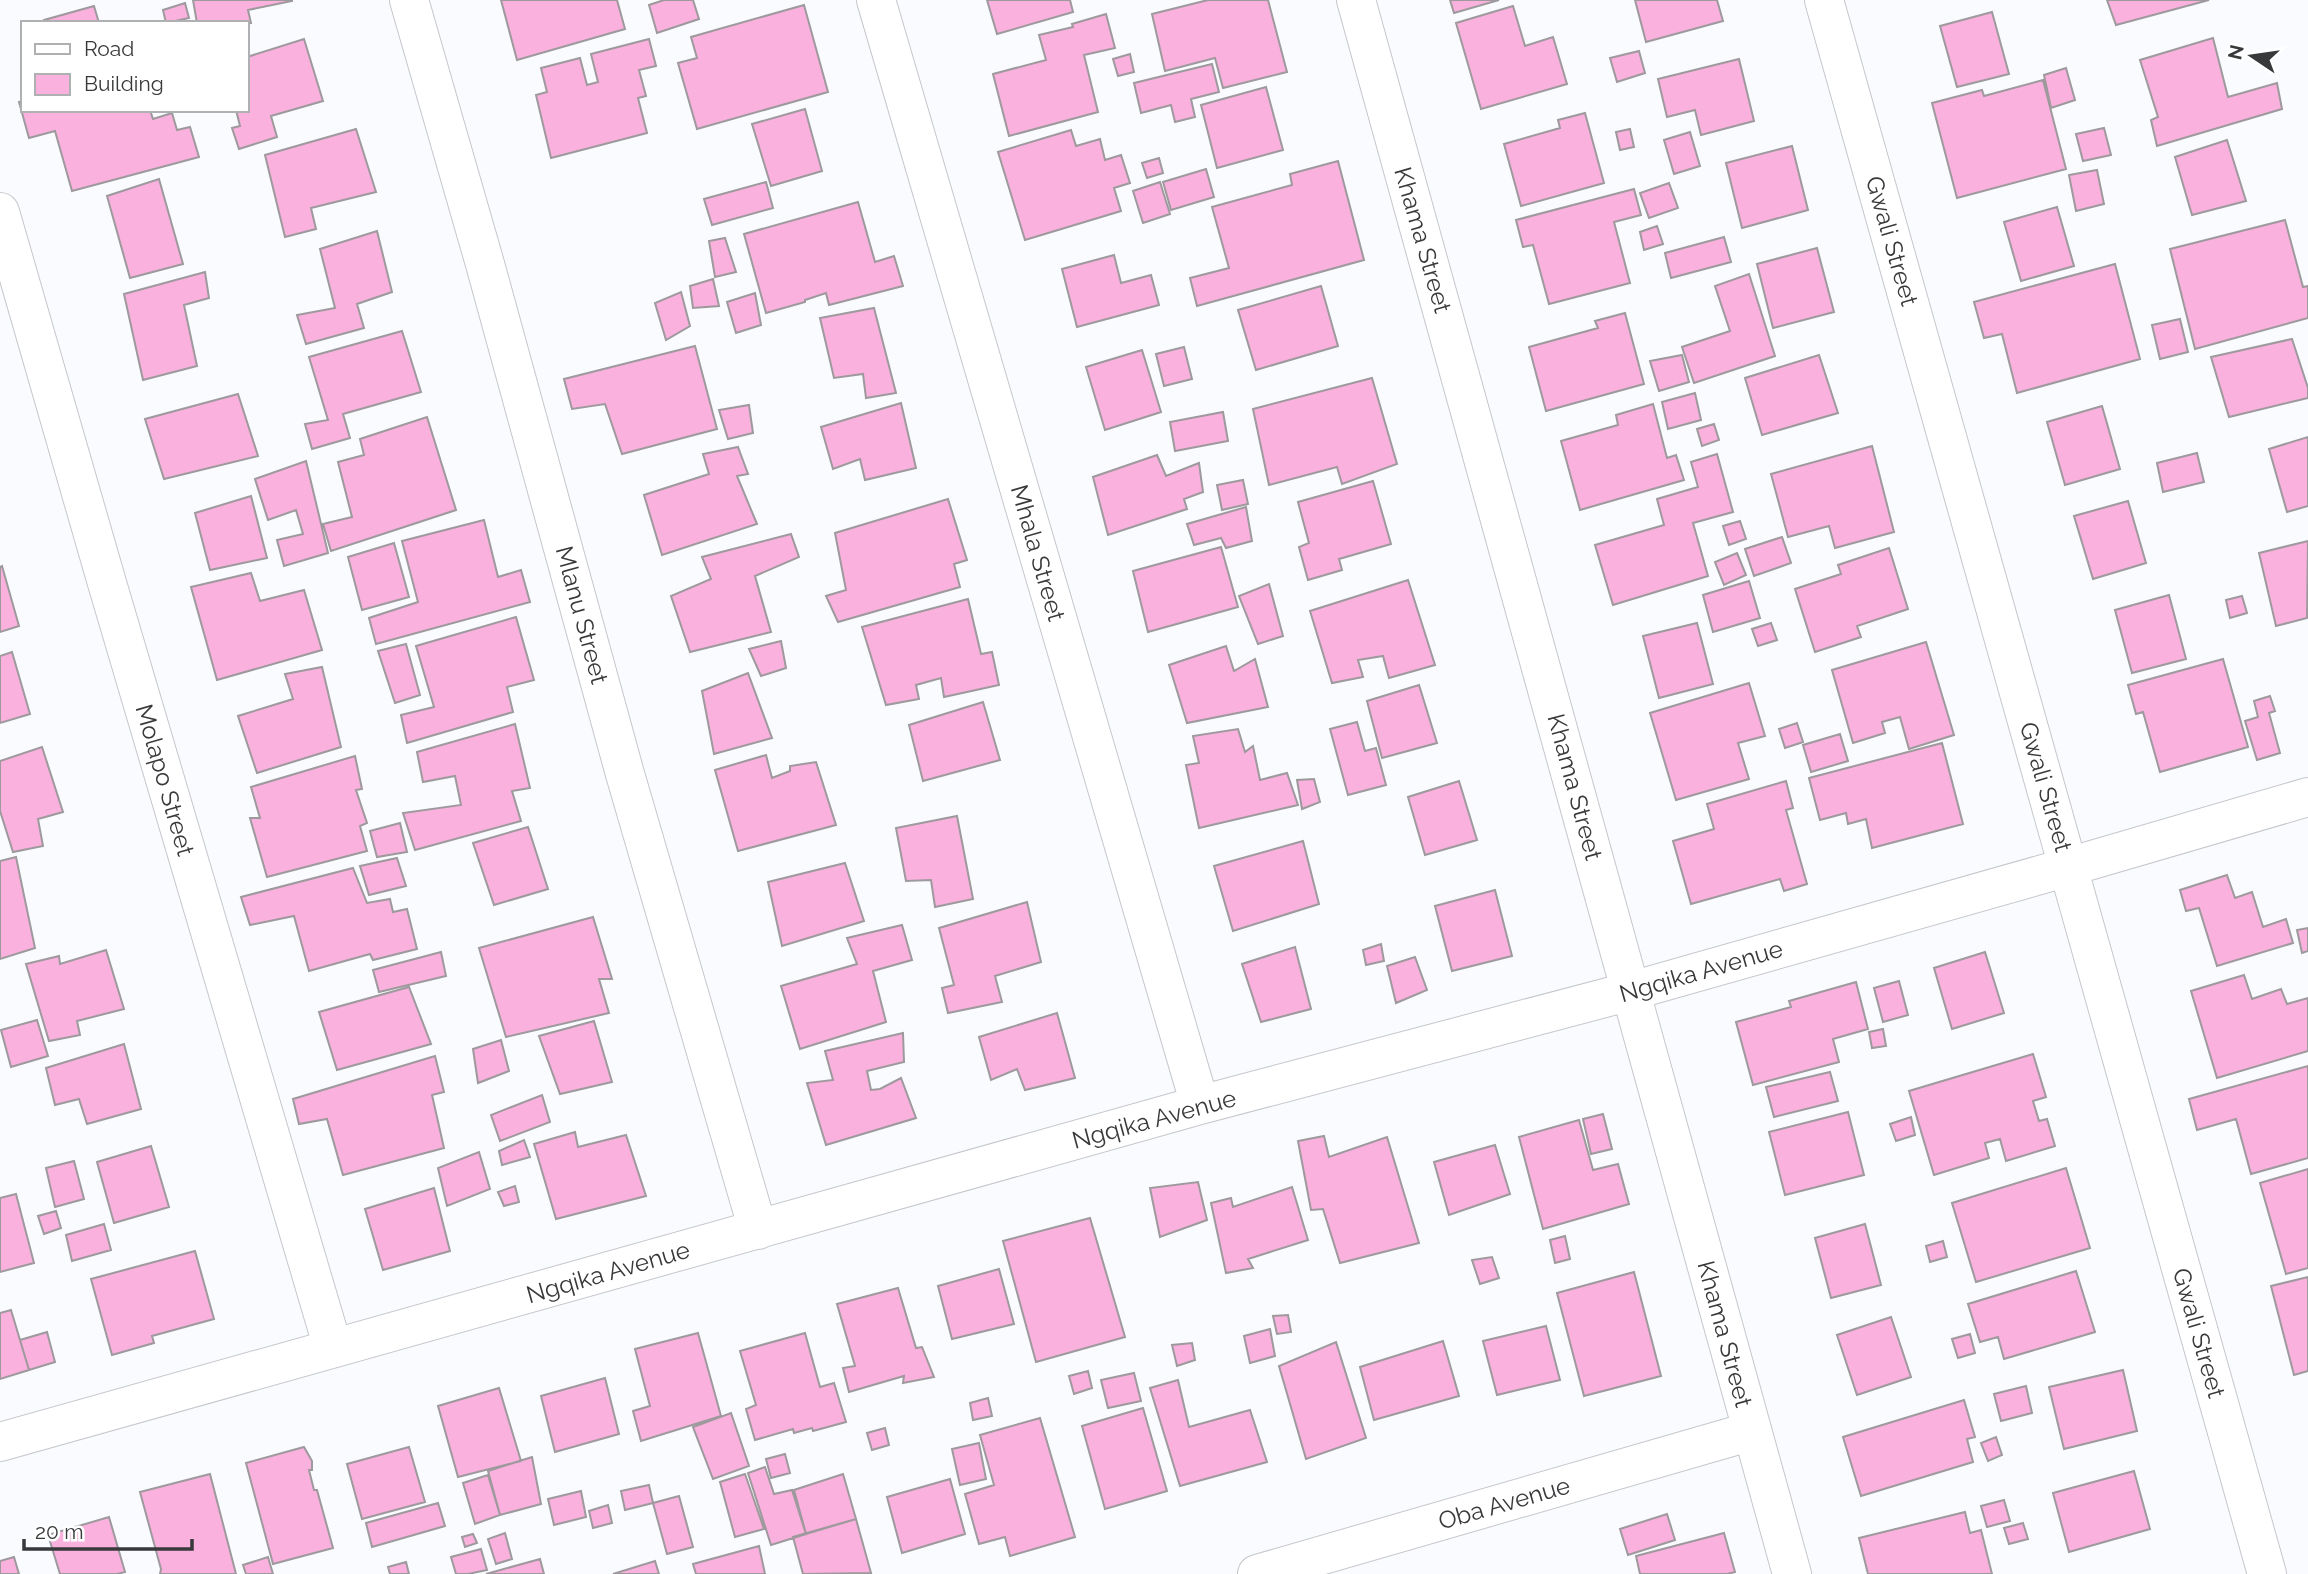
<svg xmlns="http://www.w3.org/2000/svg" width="2308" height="1574" font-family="Raleway,sans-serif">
<rect width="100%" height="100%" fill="#f9fbff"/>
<path fill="#fab1de" stroke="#9e999c" stroke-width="2" d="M193 0H292V1L248 10 251 23 247 24 197 23Z
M501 0H617L625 29 517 60Z
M664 0H693L699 19 657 33 649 5Z
M987 0H1070L1073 12 997 34Z
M1208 0H1268L1287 72 1223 88 1215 58 1165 71 1152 14Z
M1450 0H1499L1454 13Z
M1635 0H1717L1723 21 1646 42Z
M2107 0H2209L2116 25Z
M185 3 189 18 166 23 163 10Z
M804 5 828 92 697 129 678 63 697 58 691 37Z
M94 6 99 23H45L44 20Z
M1513 6 1525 46 1553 37 1567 84 1481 109 1456 23Z
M1992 12 2009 74 1957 87 1940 26Z
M1106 14 1115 48 1084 55 1098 112 1009 136 993 74 1046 60 1039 35 1073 27 1072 24Z
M2213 38 2228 97 2277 83 2282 109 2157 146 2151 120 2158 117 2140 60Z
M304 39 323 101 271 116 277 137 239 149 232 128 240 126 236 110H247V57Z
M649 39 656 66 639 70 646 96 638 98 647 133 551 158 536 95 547 92 541 68 580 58 587 85 598 82 591 54Z
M1639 51 1645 73 1617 82 1610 58Z
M1130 54 1134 72 1118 76 1113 59Z
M1739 59 1754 121 1701 135 1695 110 1667 117 1658 79Z
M1212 64 1219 92 1191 99 1195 117 1175 122 1171 105 1141 113 1134 83Z
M2066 68 2075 100 2051 108 2044 75Z
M2043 80 2066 169 1957 198 1932 103 1982 90 1984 96Z
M1266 87 1283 150 1217 168 1201 105Z
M23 101V110H150L153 119 172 113 177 130 190 127 199 157 72 191 55 131 29 138 19 102Z
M805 109 822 171 771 186 752 124Z
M1585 113 1604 183 1521 206 1504 144 1560 128 1558 120Z
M2104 128 2111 155 2083 161 2076 134Z
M356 129 376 192 311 208 316 229 285 237 265 155Z
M1630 129 1634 147 1620 150 1616 132Z
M1071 130 1076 146 1100 139 1105 160 1121 155 1130 183 1114 188 1121 211 1025 240 998 152Z
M1690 132 1700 166 1674 174 1664 140Z
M2227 140 2246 201 2192 215 2175 157Z
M1792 146 1808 210 1742 228 1726 163Z
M1159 158 1163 173 1147 178 1142 163Z
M1338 161 1364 260 1197 306 1190 278 1229 268 1212 207 1292 185 1290 174Z
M1206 169 1214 197 1171 210 1163 182Z
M2097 170 2104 204 2076 211 2069 175Z
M159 179 183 264 130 278 107 196Z
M766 182 773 208 712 225 704 199Z
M1160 182 1170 214 1143 223 1133 191Z
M1669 183 1678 208 1649 218 1640 193Z
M1634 189 1641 215 1614 222 1630 283 1549 304 1533 245 1523 247 1516 220Z
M858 202 875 262 894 256 903 286 829 305 826 293 805 300V302L766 313 744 234Z
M2057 207 2074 266 2021 281 2004 222Z
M2285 220 2303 287 2308 286V318L2195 349 2170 249Z
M1657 226 1663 244 1644 250 1640 232Z
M377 231 392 292 357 304 364 328 306 344 297 315 335 308 320 249Z
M1724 237 1731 262 1671 278 1665 253Z
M725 238 736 272 715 277 709 241Z
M1817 248 1834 312 1773 328 1757 264Z
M1114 255 1121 283 1151 275 1159 305 1077 327 1062 269Z
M2115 264 2140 359 2017 393 2002 334 1984 338 1974 302Z
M205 272 209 298 184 305 197 366 143 380 124 294Z
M1749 274 1775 356 1694 383 1682 347 1730 331 1715 286Z
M713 279 719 306 693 308 690 286Z
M1321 286 1338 346 1256 370 1238 310Z
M681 292 690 326 666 340 655 303Z
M755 293 761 325 736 333 727 302Z
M874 308 896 393 866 398 863 374 834 378 820 318Z
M1625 313 1644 384 1546 411 1529 347 1598 328 1595 321Z
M2180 319 2188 352 2160 359 2152 325Z
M402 331 421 392 343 414 350 438 312 449 305 424 328 420 309 357Z
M2292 339 2308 388V398L2229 417 2211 357Z
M695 346 717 429 622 454 605 404 572 409 564 379Z
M1184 347 1192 379 1164 386 1156 354Z
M1142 350 1161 412 1105 430 1086 367Z
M1682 355 1689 382 1659 391 1650 361Z
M1819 355 1838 413 1762 435 1745 378Z
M1372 378 1397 464 1342 484 1337 467 1269 485 1253 409Z
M1695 393 1701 420 1668 429 1662 402Z
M238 394 258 456 164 479 145 419Z
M901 403 916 468 865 480 860 459 833 469 821 427Z
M1653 404 1667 458 1676 455 1684 480 1580 510 1561 441 1618 425 1616 415Z
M749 405 753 433 728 439 719 410Z
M2102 406 2120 469 2065 485 2047 422Z
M1223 412 1228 441 1175 451 1170 422Z
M427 417 456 510 331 551 323 524 352 517 338 462 364 455 360 439Z
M1714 424 1719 440 1702 446 1697 429Z
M2308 437V506L2287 512 2269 449Z
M1872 446 1894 532 1835 548 1829 526 1788 537 1771 474Z
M738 447 748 474 737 476 757 524 662 555 644 495 709 474 703 454Z
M2197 453 2204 482 2163 492 2157 463Z
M1717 454 1733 512 1693 523 1708 576 1613 605 1595 545 1664 525 1657 499 1698 487 1691 462Z
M1157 455 1166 476 1199 463 1203 492 1184 499 1187 509 1108 535 1093 477Z
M306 461 328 553 284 566 277 540 303 534 296 510 268 520 255 479Z
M1243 480 1248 504 1222 510 1217 485Z
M1373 481 1391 544 1339 559 1342 570 1308 580 1299 547 1309 543 1298 502Z
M251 496 267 558 210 570 195 513Z
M948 499 967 560 954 564 960 587 838 622 826 596 846 590 835 533Z
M2128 501 2146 563 2093 579 2074 516Z
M1246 507 1252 541 1226 548 1221 538 1194 545 1187 524Z
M484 520 498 577 521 570 530 602 376 644 369 618 418 602 402 541Z
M1740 521 1746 539 1729 545 1723 526Z
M791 534 799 557 755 576 771 632 690 652 671 596 711 579 702 557Z
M1782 537 1791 563 1754 576 1745 549Z
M2308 541 2307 618 2276 626 2259 553Z
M394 543 409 597 362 610 348 557Z
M1221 547 1238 607 1148 632 1133 571Z
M1889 548 1908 609 1857 626 1861 637 1815 652 1795 589 1841 574 1838 565Z
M1737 553 1746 575 1724 585 1715 562Z
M2 566 19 626 0 632V567Z
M251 573 260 601 304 590 322 650 217 680 191 587Z
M1408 580 1435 665 1389 678 1383 656 1358 660 1363 677 1332 683 1310 611Z
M1749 581 1760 618 1713 632 1703 595Z
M1269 584 1283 636 1258 644 1239 596Z
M2169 595 2186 659 2132 673 2115 610Z
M2242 596 2247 613 2230 618 2226 600Z
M968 599 981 654 992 652 999 685 944 697 941 678 916 685 919 699 886 705 862 627Z
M516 617 534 680 507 687 513 712 407 743 401 715 434 707 416 646Z
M1697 623 1713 684 1659 698 1643 636Z
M1771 623 1777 640 1758 646 1752 629Z
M781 641 786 668 761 676 749 649Z
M1926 642 1954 735 1909 749 1900 717 1882 722 1885 733 1853 743 1832 670Z
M406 644 420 695 395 703 378 651Z
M1226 646 1234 671 1255 659 1268 707 1187 723 1169 665Z
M12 652 30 714 0 723V656Z
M2223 659 2248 747 2160 772 2143 712 2136 714 2128 685Z
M322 667 341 747 257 773 238 716 293 699 285 674Z
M748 673 772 738 714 754 702 691Z
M1749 683 1765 736 1738 743 1749 779 1676 800 1650 713Z
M1419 685 1437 743 1382 758 1367 701Z
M2270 696 2275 711 2269 713 2280 753 2257 760 2245 721 2258 717 2254 701Z
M983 702 1000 760 923 781 909 725Z
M1357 722 1365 751 1376 748 1386 785 1348 795 1330 729Z
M1797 723 1803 742 1785 748 1779 729Z
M515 724 530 788 512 791 521 821 415 850 403 813 461 805 455 776 423 782 417 752Z
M1238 729 1245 752 1253 746 1260 780 1287 773 1298 805 1199 828 1186 765 1199 763 1193 736Z
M1840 734 1848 761 1811 772 1803 745Z
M1942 743 1963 824 1872 848 1866 819 1848 824 1846 813 1820 820 1809 778Z
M42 747 63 812 38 819 43 846 13 852 0 811V761Z
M766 755 772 778 790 771V766L816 762 836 825 738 851 715 770Z
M355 756 362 789 356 790 367 823 360 826 367 851 267 877 250 818H260L251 787Z
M1314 779 1320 802 1302 809 1297 780Z
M1459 781 1477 840 1425 855 1408 797Z
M1786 781 1793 808 1786 810 1807 884 1784 891 1780 879 1691 904 1673 841 1714 829 1707 804Z
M957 816 973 899 935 907 931 880 906 881 896 828Z
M400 823 407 852 377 857 370 831Z
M528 827 548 889 494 905 473 843Z
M1303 841 1319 904 1233 931 1214 866Z
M16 857 35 948 0 959V861Z
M397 858 406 886 369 895 360 866Z
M845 863 864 921 782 946 768 882Z
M353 868 367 903 390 899 393 912 407 909 417 949 373 960 370 954 309 971 294 916 250 925 241 897Z
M2227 875 2235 898 2252 892 2263 927 2286 919 2293 943 2217 966 2199 908 2186 911 2180 890Z
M1495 890 1512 956 1452 971 1435 906Z
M1027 902 1041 962 995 976 1002 1002 948 1013 942 988 954 985 939 928Z
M593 917 612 979H599L609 1013 506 1037 479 948Z
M902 925 912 960 873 971 886 1022 800 1049 781 986 857 964 847 938Z
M2308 928V951L2302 953 2297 930Z
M1381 944 1384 961 1366 965 1363 950Z
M1295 947 1311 1009 1261 1022 1242 964Z
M106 950 124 1009 77 1021 80 1035 49 1041 26 964 59 956 60 964Z
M441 952 446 976 379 992 373 970Z
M1985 952 2004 1013 1952 1029 1934 968Z
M1415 957 1427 990 1396 1003 1387 966Z
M2244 975 2252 999 2281 989 2287 1004 2308 998V1051L2217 1078 2191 991Z
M1899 981 1908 1015 1883 1022 1874 988Z
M1856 982 1868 1029 1833 1039 1839 1062 1753 1085 1736 1022 1791 1007 1789 1001Z
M409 987 431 1044 337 1070 319 1012Z
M1057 1013 1075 1078 1025 1090 1017 1069 991 1080 979 1037Z
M37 1020 48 1056 11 1067 1 1030Z
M594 1021 612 1082 560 1094 539 1036Z
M1883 1029 1886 1046 1872 1048 1869 1032Z
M903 1033 904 1062 867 1071 871 1090 880 1089 901 1078 916 1118 826 1145 807 1083 833 1080 825 1051Z
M501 1040 509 1071 478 1083 473 1049Z
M124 1044 141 1109 87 1124 79 1099 55 1105 46 1068Z
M2033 1054 2046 1097 2033 1101 2039 1121 2047 1119 2055 1146 2006 1161 2000 1139 1985 1143 1989 1158 1934 1175 1909 1091Z
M435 1056 444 1092 432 1095 444 1148 343 1175 327 1119 299 1124 293 1099Z
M2308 1066V1158L2251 1174 2236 1119 2197 1130 2189 1099Z
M1830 1072 1838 1101 1774 1117 1766 1087Z
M542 1095 550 1122 500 1141 491 1115Z
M1848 1112 1864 1175 1785 1195 1769 1132Z
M1603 1114 1612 1149 1591 1154 1583 1119Z
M1911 1117 1915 1135 1896 1141 1890 1124Z
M1579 1120 1593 1170 1618 1164 1629 1204 1543 1229 1519 1137Z
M575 1132 578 1147 626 1135 646 1196 556 1219 534 1144Z
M1324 1136 1329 1157 1387 1137 1419 1243 1340 1263 1323 1209 1311 1210 1298 1141Z
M524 1140 530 1157 502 1165 499 1151Z
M1495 1145 1510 1194 1449 1215 1434 1162Z
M151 1146 169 1207 114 1223 97 1162Z
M479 1152 490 1189 447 1206 438 1168Z
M74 1161 84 1199 55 1207 46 1168Z
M2066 1168 2090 1248 1976 1282 1952 1203Z
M2308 1169V1268L2286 1274 2260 1183Z
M1198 1182 1207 1220 1160 1237 1150 1188Z
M515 1186 519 1202 504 1206 498 1192Z
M1292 1187 1308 1240 1248 1259 1253 1268 1226 1273 1211 1203 1231 1198 1233 1207Z
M434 1188 450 1251 383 1270 365 1209Z
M16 1194 34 1263 0 1272V1198Z
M56 1211 61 1228 44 1234 38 1216Z
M1090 1218 1125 1337 1036 1362 1003 1241Z
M104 1224 111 1250 72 1261 66 1235Z
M1865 1224 1881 1285 1831 1298 1815 1238Z
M1565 1236 1570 1259 1555 1263 1550 1240Z
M1943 1241 1947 1257 1930 1262 1926 1246Z
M195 1251 214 1319 152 1336 154 1343 112 1355 91 1279Z
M1492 1257 1499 1278 1480 1284 1472 1260Z
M999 1269 1014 1324 952 1339 938 1286Z
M2076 1271 2095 1332 2004 1359 1998 1337 1980 1342 1968 1304Z
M1634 1272 1661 1376 1584 1396 1557 1293Z
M2308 1277V1371L2294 1375 2271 1286Z
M898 1288 916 1348 922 1347 934 1377 903 1383 904 1376 849 1392 843 1368 855 1366 837 1304Z
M11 1310 29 1370 0 1379V1313Z
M1288 1315 1291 1332 1277 1334 1273 1316Z
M1891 1317 1911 1377 1857 1395 1837 1335Z
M1546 1326 1560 1380 1497 1395 1483 1341Z
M1270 1329 1275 1356 1250 1363 1244 1336Z
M47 1332 55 1362 29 1370 20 1340Z
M698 1333 721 1416 641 1441 633 1411 650 1406 635 1349Z
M805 1333 820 1387 834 1383 846 1422 813 1431 812 1428 794 1433 793 1429 755 1440 746 1409 756 1405 740 1351Z
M1970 1334 1975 1353 1958 1358 1952 1339Z
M1443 1341 1459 1396 1374 1420 1360 1367Z
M1336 1342 1366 1438 1306 1459 1279 1366Z
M1192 1343 1195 1360 1177 1366 1172 1345Z
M2123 1370 2137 1431 2064 1449 2049 1387Z
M1088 1371 1092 1388 1074 1394 1069 1376Z
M1134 1373 1141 1401 1108 1408 1101 1380Z
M605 1378 619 1434 555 1452 541 1396Z
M1178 1380 1189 1427 1250 1410 1267 1462 1180 1486 1150 1388Z
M2026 1386 2032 1413 2001 1421 1994 1394Z
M499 1388 521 1461 458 1477 438 1406Z
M988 1398 992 1416 973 1420 970 1403Z
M1964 1400 1975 1437 1967 1439 1973 1462 1861 1496 1843 1437Z
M1143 1408 1167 1491 1105 1509 1082 1426Z
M731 1413 749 1466 713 1479 693 1427Z
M1040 1418 1075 1537 1010 1556 1005 1537 979 1544 965 1494 994 1485 980 1435Z
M885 1428 889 1445 872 1450 867 1433Z
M1996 1437 2002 1455 1988 1461 1981 1443Z
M979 1443 986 1479 960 1485 952 1449Z
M304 1447 312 1461V1470H309L314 1490H317L333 1548 273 1564 246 1463Z
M409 1447 425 1502 362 1519 347 1464Z
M785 1454 790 1473 771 1478 766 1459Z
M532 1457 541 1504 500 1515 488 1471Z
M765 1467 774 1494 792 1490 806 1534 771 1545 748 1473Z
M2134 1471 2150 1529 2069 1552 2053 1493Z
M210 1474 236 1574H160L161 1569 140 1492Z
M745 1474 764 1529 735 1537 720 1482Z
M843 1474 856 1519 806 1534 794 1490Z
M488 1475 500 1515 475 1524 463 1483Z
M950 1479 965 1534 902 1553 887 1497Z
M649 1485 653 1503 625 1510 621 1491Z
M581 1491 586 1517 554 1525 548 1499Z
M679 1496 693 1547 667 1554 653 1503Z
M2004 1500 2010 1521 1987 1527 1981 1506Z
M438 1503 445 1526 372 1547 366 1523Z
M608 1505 612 1523 593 1528 589 1511Z
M1965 1512 1970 1533 1981 1530 1992 1574H1868L1859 1538Z
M1667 1514 1675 1540 1628 1555 1620 1529Z
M109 1517 125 1572 117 1574H60L48 1535Z
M856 1519 871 1573 803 1574 793 1537Z
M2023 1523 2028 1539 2009 1544 2004 1528Z
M505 1533 512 1559 496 1564 488 1539Z
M1724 1533 1735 1572 1727 1574H1640L1636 1556Z
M473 1534 477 1543 465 1547 462 1537Z
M759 1546 765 1574H696L693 1564Z
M481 1549 487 1570 468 1574H456L451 1557Z
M14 1557 19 1574H0V1561Z
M268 1557 273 1574H246L243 1565Z
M540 1559 544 1574H486Z
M655 1561 659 1574H613Z
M406 1562 409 1574H390L388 1567Z"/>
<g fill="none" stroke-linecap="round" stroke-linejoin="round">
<defs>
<path id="minor" d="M409 0 485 264 625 774 758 1230
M876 0 1200 1105
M1356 0 1792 1574
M1824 0 2267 1574
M0 212 107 583 333 1348
M0 1442 1200 1105 1631 991 2068 867 2308 797
M1257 1574 1752 1431"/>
</defs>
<use href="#minor" stroke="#c5c7cb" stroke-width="40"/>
<use href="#minor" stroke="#fff" stroke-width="38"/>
</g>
<g text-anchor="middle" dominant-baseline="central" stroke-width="5" stroke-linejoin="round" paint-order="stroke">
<g font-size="24" fill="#38393b" stroke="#fff">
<text transform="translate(1423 240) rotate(74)">Khama Street</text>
<text transform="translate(1892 241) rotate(74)">Gwali Street</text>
<text transform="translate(1038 553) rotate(74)">Mhala Street</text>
<text transform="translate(582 615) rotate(75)">Mlanu Street</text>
<text transform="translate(165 780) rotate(74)">Molapo Street</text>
<text transform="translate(1575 787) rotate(75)">Khama Street</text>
<text transform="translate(2046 787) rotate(74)">Gwali Street</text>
<text transform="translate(1701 971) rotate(-16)">Ngqika Avenue</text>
<text transform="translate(1154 1119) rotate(-15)">Ngqika Avenue</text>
<text transform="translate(608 1272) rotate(-16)">Ngqika Avenue</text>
<text transform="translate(2199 1333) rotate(74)">Gwali Street</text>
<text transform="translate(1725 1334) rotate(75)">Khama Street</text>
<text transform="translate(1504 1503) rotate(-16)">Oba Avenue</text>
</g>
</g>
<rect x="21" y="21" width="228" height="91" fill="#ffffff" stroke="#afb0b1" stroke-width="2"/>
<rect x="35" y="44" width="35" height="10" fill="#ffffff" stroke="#afb0b1" stroke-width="2"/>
<text x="84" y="56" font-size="21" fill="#38393b">Road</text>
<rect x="35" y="74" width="35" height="21" fill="#fab1de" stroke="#afb0b1" stroke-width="2"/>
<text x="84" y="91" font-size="21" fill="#38393b">Building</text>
<g transform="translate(2252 56) rotate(283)" stroke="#ffffff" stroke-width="5" paint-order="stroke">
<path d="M0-5L12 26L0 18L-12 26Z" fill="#38393b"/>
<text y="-10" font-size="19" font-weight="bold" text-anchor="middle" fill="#38393b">N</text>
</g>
<path d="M24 1539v10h168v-10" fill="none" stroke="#38393b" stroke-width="3.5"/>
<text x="35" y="1539" font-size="21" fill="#38393b" stroke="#ffffff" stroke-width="5" paint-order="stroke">20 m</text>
</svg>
